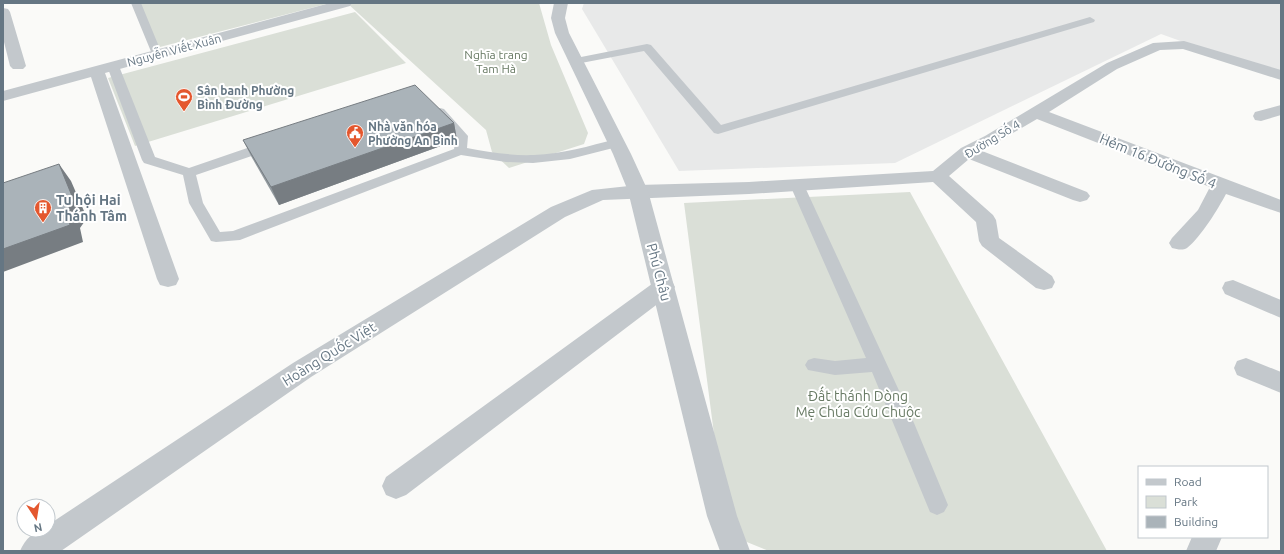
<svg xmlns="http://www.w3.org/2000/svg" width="1284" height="554" font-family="Ubuntu,sans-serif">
<rect width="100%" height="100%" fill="#fafaf8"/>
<path fill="#e8e9e9" d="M584 3H1281V77L1161 34 895 163 679 171 582 9Z"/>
<path fill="#dadfd7" d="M138 3H330L156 48Z
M347 3H539L551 45 588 133 584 144 509 168 492 152 486 130Z
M355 12 406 63 135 146 108 78Z
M910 192 1107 551H769L727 534 684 203Z"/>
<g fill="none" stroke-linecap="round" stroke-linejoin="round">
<path fill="#c3c8cc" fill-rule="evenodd" d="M131 3H141L162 54 161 56 157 57 152 54Z
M1090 17 1095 20 1094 22 718 134 714 133 644 51 576 64 570 61 576 58 647 44 651 45 721 125Z
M113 63 119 66 155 157 189 168 265 142 270 141 276 145 275 148 196 175 203 203 220 232 233 231 454 149 456 137 434 112 440 108 444 109 468 136 467 148C489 152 512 156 534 155 563 154 589 146 616 139L622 143 621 146 570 159 533 163 506 162 461 155 240 240 216 242 211 241 189 203 183 175 144 163 142 160 107 66Z
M797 181 802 182 804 185 914 423 948 505 944 512 937 515 930 512 872 372 835 375 808 370 805 365 808 360 814 358 835 361 866 358 790 185 792 182Z"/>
<path fill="#c3c8cc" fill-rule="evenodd" d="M330 3H352L350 6 105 73 179 279 176 285 168 287 160 285 157 279 91 77 3 101V91Z
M3 8 8 9 10 12 26 66 23 69H13L10 66 3 38Z
M1184 41 1281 70V80L1183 49 1160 50 1117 69 1049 112 1281 200V213L1226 194C1218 209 1201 237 1187 248 1182 251 1177 249 1172 248L1169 243 1172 238 1198 210 1210 187 1037 119 982 151 1087 192 1090 196 1087 200 1080 202 1073 200 969 159 949 176 993 215 996 220 999 238 1052 276 1055 282 1052 288 1044 290 1036 288 982 246 979 241 976 222 933 182 749 194 603 200 565 217 311 377 61 551H20C25 539 34 530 48 530V525L293 363 551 207 592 190 638 185 749 182 933 171 961 148 985 136 1107 63 1153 43Z
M1281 105V115L1261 121 1255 120 1253 116 1255 112Z
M664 279 672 281 675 287 672 293 406 495 396 499 386 495 382 486 386 477 656 281Z
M1233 280 1281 300V318L1225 294 1222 288 1225 282Z
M1246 358 1281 372V393L1237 375 1234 368 1237 361Z
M1192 537H1222L1216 551H1186Z"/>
<path fill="#c3c8cc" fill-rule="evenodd" d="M554 3H568L565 18 569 33 631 154 648 191 737 516 750 551H720L707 516 628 191 613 154 555 33 551 18Z"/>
</g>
<path fill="#929a9f" d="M454 123 457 140 279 205 251 156 243 140Z"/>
<path fill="#777d82" d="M454 123 457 140 279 205 271 187Z
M59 164 71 181 87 218 80 228 83 242 3 272V249L67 211Z"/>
<path fill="#aab3b9" stroke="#777d82" d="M415 85 454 123 271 187 243 140Z
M59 164 74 201 67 211 70 225 3 249V183Z"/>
<defs>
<symbol id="stadium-pin" viewBox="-11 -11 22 30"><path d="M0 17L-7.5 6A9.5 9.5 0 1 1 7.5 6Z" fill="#e4572e" stroke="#fff"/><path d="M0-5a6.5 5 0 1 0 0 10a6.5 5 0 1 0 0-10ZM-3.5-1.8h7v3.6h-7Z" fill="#fff"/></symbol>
<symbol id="civic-pin" viewBox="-11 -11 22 30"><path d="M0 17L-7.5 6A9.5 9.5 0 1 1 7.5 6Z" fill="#e4572e" stroke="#fff"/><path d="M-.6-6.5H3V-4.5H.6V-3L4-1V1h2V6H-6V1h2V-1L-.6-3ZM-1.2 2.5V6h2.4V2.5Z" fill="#fff"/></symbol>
<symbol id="building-pin" viewBox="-11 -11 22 30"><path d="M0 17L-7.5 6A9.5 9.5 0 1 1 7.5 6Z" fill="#e4572e" stroke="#fff"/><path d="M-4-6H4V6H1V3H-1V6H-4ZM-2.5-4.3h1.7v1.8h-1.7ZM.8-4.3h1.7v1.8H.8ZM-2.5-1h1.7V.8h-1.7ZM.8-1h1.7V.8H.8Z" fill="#fff"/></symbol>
</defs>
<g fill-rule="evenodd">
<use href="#stadium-pin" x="174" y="87" width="20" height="27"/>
<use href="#civic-pin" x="345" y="123" width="20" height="27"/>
<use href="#building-pin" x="33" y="198" width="20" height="27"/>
</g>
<g text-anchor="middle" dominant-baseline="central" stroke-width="4" stroke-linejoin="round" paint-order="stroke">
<g font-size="12" fill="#657683" stroke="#fff">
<text transform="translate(174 50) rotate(-15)">Nguyễn Viết Xuân</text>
<text transform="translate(992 139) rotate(-31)">Đường Số 4</text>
</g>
<g font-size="12" fill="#687a64" stroke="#fff">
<text x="496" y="54">Nghĩa trang<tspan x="496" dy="14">Tam Hà</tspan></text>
</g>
<g font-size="12" font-weight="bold" fill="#657683" stroke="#fff" text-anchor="start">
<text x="197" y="90">Sân banh Phường<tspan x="197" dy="14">Bình Đường</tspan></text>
<text x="368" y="126">Nhà văn hóa<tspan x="368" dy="14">Phường An Bình</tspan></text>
</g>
<g font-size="14" fill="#657683" stroke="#fff">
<text transform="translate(1158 161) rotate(22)">Hẻm 16 Đường Số 4</text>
<text transform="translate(659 272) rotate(75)">Phú Châu</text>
<text transform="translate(329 354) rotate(-32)">Hoàng Quốc Việt</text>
</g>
<g font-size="14" font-weight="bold" fill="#657683" stroke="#fff" text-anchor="start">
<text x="56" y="200">Tu hội Hai<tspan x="56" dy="16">Thánh Tâm</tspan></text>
</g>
<g font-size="14" fill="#687a64" stroke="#fff">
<text x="858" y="396">Đất thánh Dòng<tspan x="858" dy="16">Mẹ Chúa Cứu Chuộc</tspan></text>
</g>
</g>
<rect width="1284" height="554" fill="none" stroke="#657683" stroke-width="8"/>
<rect x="1138" y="466" width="130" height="72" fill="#ffffff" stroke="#c1c8cd"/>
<rect x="1146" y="479" width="20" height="6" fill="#c3c8cc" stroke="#c1c8cd"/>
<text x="1174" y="486" font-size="12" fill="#657683">Road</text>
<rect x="1146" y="496" width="20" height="12" fill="#dadfd7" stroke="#c1c8cd"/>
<text x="1174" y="506" font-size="12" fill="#657683">Park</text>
<rect x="1146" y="516" width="20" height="12" fill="#aab3b9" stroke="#c1c8cd"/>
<text x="1174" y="526" font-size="12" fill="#657683">Building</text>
<g transform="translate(36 518) rotate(168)"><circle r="19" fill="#ffffff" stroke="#c1c8cd"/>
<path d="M0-3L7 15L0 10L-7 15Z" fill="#e4572e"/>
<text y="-6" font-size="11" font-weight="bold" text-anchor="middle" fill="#657683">N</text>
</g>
</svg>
